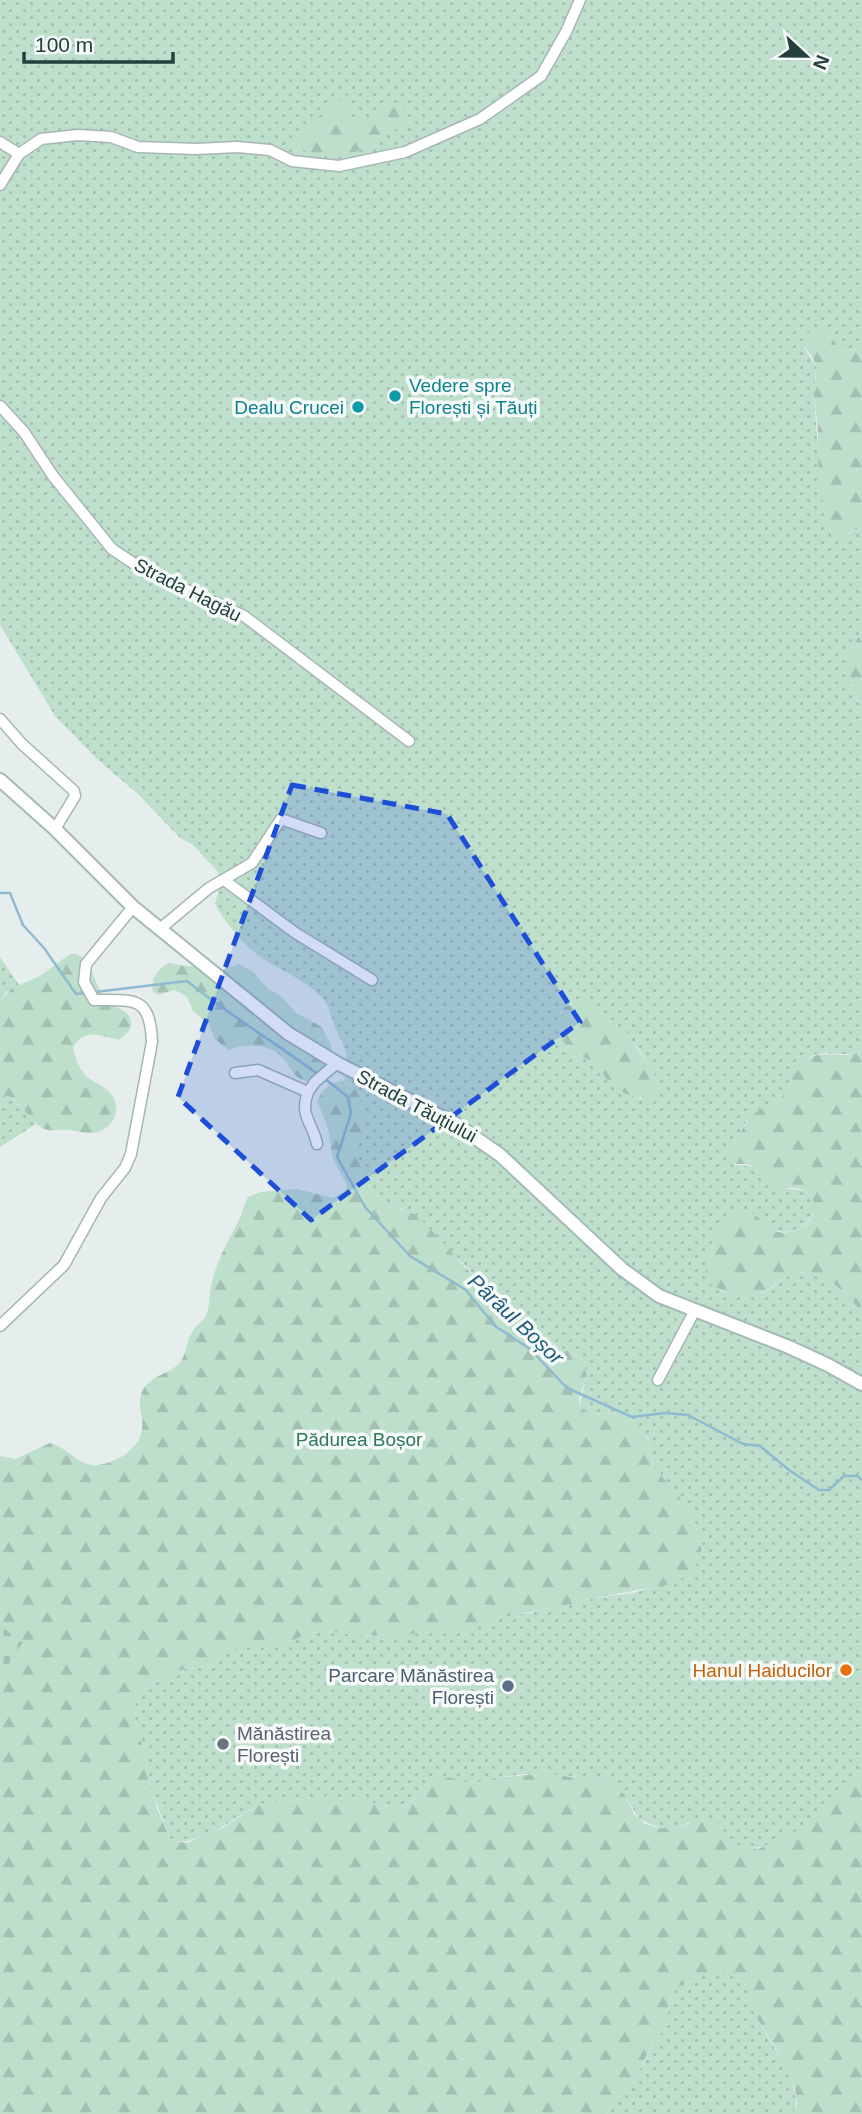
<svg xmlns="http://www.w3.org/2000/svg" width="862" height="2114" font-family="Arial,sans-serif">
<defs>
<pattern id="green-dots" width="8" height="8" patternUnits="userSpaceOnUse" patternTransform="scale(1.75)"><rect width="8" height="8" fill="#bfdfcd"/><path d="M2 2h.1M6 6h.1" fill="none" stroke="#a4c0b1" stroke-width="1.8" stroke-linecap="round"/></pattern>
<pattern id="forest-firs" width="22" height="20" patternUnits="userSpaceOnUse" patternTransform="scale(1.75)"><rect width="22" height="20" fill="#bfdfcd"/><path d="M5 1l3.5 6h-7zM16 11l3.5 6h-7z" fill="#a4c0b1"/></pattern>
<pattern id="cemetery-stones" width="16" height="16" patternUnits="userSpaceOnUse" patternTransform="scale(1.75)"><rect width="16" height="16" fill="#bfdfcd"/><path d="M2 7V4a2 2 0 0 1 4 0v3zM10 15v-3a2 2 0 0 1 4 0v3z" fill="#a4c0b1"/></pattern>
</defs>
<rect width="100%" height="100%" fill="#e5eeec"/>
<path fill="url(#green-dots)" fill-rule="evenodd" d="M0 0H862V347L849 353 837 346 829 336 804 348 816 366 814 397 821 488 830 531 845 538 853 529 862 530V632L851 648 850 685 856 699 862 704V1050C845 1060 825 1047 808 1058 792 1069 794 1083 784 1095 775 1106 759 1110 748 1120 742 1126 737 1140 730 1148L735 1165 753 1166C763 1175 772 1183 785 1188 799 1192 810 1185 816 1207 806 1236 775 1240 757 1217L729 1218C703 1252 708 1250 719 1290 737 1296 755 1298 772 1288 778 1284 783 1278 789 1275 817 1263 847 1293 862 1313V1777C843 1791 829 1810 810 1825 794 1838 748 1859 730 1841 726 1836 723 1829 718 1823L689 1822 676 1829 661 1828 639 1819 624 1794 613 1784 599 1778 526 1774 495 1778 473 1784 452 1778 426 1785 411 1802 397 1807 332 1796 259 1804 214 1832C194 1835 195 1844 171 1841L148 1781 146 1758 135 1721 136 1704 148 1683 159 1681 180 1670 203 1667 236 1648H274L310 1633 325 1631 355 1635 403 1636 441 1628 457 1630 515 1614 531 1613 595 1598 633 1593 656 1586 702 1554C700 1540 696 1525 690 1512 679 1491 645 1468 650 1441 645 1436 618 1414 612 1413 598 1412 592 1418 579 1406L587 1376 583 1361 577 1356 544 1339 512 1310 494 1298 464 1264 403 1209 389 1205 371 1191 356 1156 363 1111 351 1085 344 1081C351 1059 346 1050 336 1030 332 1021 330 1007 324 1000 307 981 286 973 265 960 247 949 225 923 215 904L219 889 218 872 193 845 180 838 138 794 97 759 55 716 0 625ZM571 1003C611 1019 632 1031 651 1071L642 1099C614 1090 615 1083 597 1063L583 1058 565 1044 560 1012Z
M0 957 19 985 6 992 0 1001Z
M0 1095C19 1097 25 1111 36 1124L0 1147Z
M713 1971C725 1970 734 1972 742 1981 750 1991 751 2005 756 2016 768 2041 806 2088 793 2114H607L623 2089 642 2066 652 2045 666 2027 668 2005 674 1991 691 1977Z"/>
<path fill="url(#forest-firs)" d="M347 95 349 121 374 122 384 103 403 107 408 122 347 157 311 155 296 144 313 121Z
M817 329C831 333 835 347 849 353L862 347V530L853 529 841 541C820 536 817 454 818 434 818 421 815 408 814 395 814 385 818 372 815 363 811 350 799 348 805 334Z
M862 632V704L851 693 849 655 851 648Z
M70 954H77C95 965 93 985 107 1000 114 1008 129 1009 131 1022 132 1030 125 1035 119 1040 101 1036 84 1027 73 1048 75 1057 79 1070 87 1077 99 1086 113 1088 116 1106 118 1119 107 1131 94 1133 85 1134 76 1130 67 1130 57 1129 50 1133 41 1127 24 1117 23 1096 0 1095V1001L12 988 40 976Z
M169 963 218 971 239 964 252 971 268 989 281 996 296 1013 322 1027 332 1048 331 1063 312 1083C290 1077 296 1073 283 1058 270 1044 245 1043 228 1050L214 1038 209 1024 193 1011 187 997 181 993 174 990 159 995 153 992C150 980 158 968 169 963Z
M578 1002 591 1005 626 1032 659 1081 660 1091 656 1097C641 1101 620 1094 609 1082 604 1077 602 1069 597 1063 573 1054 559 1046 557 1019L565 1007Z
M862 1050V1313C847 1293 819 1264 790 1275 783 1277 778 1284 772 1287 751 1301 726 1296 707 1281 701 1261 718 1213 743 1211 761 1210 767 1237 789 1232 798 1231 806 1225 811 1218 819 1206 813 1193 800 1189 791 1186 783 1191 774 1187 764 1182 761 1169 751 1165 744 1163 737 1165 730 1163L727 1154C731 1147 749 1117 754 1114 763 1107 774 1105 782 1097 796 1083 790 1063 814 1056 831 1051 847 1060 862 1050Z
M344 1081 356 1090 362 1104 364 1119 356 1156 371 1191 389 1205 417 1215 494 1298 512 1310 544 1339 577 1356 583 1361 587 1376 579 1398V1406C594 1419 601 1411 615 1414 620 1415 646 1437 650 1442 645 1468 679 1491 690 1512 696 1525 700 1540 702 1554L691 1574 671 1584 595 1598 546 1610 515 1614 464 1631 441 1628 403 1636 355 1635 325 1631 310 1633 274 1648H236L203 1667 180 1670 159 1681 148 1683 136 1704 135 1721 146 1758 148 1781 154 1794 156 1806 171 1841 188 1843 206 1833 221 1829 259 1804 332 1796 397 1807 411 1802 426 1785 438 1778H452L473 1784 495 1778 547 1773 570 1777 592 1776 613 1784 624 1794 634 1814 645 1824 661 1828 676 1829 696 1820H711L718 1823 731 1841 737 1845 758 1849 811 1824 848 1787 862 1777V2114H793L797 2104 795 2089 775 2047 755 2015 745 1985 734 1975 720 1970 691 1977 674 1991 668 2005 666 2027 652 2045 638 2072 623 2089 607 2114H0V1456L16 1459 50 1443C68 1447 78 1467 98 1465 115 1463 139 1450 142 1430 144 1415 135 1403 144 1388 153 1375 168 1374 179 1364 186 1356 186 1343 191 1334 195 1326 204 1321 207 1313 210 1304 209 1295 211 1286 215 1265 228 1241 238 1222 242 1214 244 1205 248 1197L261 1192 297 1189 333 1198 345 1191 347 1185 333 1159 328 1128 317 1101C324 1088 329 1082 344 1081Z"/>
<path fill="url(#cemetery-stones)" d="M0 1626 23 1642 0 1678Z"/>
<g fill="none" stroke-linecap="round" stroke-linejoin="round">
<path stroke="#8fbbd2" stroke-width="2.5" d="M0 893H10L23 925 44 948 76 994 88 993
M95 992 187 981C229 1015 276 1043 319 1075
M325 1079 348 1097 351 1113 337 1157 365 1207 410 1256 466 1290 495 1326 530 1349 567 1388 632 1417 665 1413 688 1415 743 1444 760 1446 789 1470 819 1490H829L844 1476H857L862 1480"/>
<defs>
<path id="street" d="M0 142 19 154
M0 185 19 154 41 139 78 135 111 137 138 147 196 149 237 147 270 150 292 161 339 166 405 152 480 119 541 76 566 32 580 0
M0 406 24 432 53 476 112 549 145 571 244 616 409 741
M0 719 22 744 74 791 75 796 55 829
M224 880 294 932 372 980
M161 928 209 888 252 863 281 819 321 833
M235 1073 258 1070 308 1092 315 1082 337 1063
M308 1092C299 1116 313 1123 317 1144
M0 1326 64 1265 101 1198 125 1168 131 1154 152 1042C150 994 133 1001 94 1000L84 982 86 964 133 907
M658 1380 695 1310"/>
<path id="secondary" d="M0 780 55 829 133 907 289 1034 337 1063 456 1124 500 1155 622 1269 659 1296 789 1347 828 1365 862 1384"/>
</defs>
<use href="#street" stroke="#a7b6b4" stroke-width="13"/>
<use href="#secondary" stroke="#a4bab6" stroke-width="16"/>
<use href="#street" stroke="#fff" stroke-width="10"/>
<use href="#secondary" stroke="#fff" stroke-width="12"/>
</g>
<path fill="#1d4ed8" fill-opacity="0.2" stroke="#1d4ed8" stroke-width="5" stroke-dasharray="14 9" stroke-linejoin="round" d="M292 785 447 814 580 1022 311 1220 178 1097Z"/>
<g fill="#0f9aa8" stroke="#f6faf9" stroke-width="2.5">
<circle cx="395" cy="396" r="7"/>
<circle cx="358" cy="407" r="7"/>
</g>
<circle fill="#e8710a" stroke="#f6faf9" stroke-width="2.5" cx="846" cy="1670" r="7"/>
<circle fill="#5c6f8a" stroke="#f6faf9" stroke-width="2.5" cx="508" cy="1686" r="7"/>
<circle fill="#6b7280" stroke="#f6faf9" stroke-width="2.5" cx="223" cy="1744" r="7"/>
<g text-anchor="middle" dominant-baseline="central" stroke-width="7" stroke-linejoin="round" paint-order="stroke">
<g font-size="19" fill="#0d838f" stroke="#f6faf9" text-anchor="start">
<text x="409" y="385">Vedere spre<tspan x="409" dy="22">Florești și Tăuți</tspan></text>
<text x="344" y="407" text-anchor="end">Dealu Crucei</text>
</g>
<g font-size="19" fill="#24403e" stroke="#f6faf9">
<text transform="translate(188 590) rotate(27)">Strada Hagău</text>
<text transform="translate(417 1106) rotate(28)">Strada Tăuțiului</text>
</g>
<g font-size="19" fill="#2e7758" stroke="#f6faf9">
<text x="359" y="1439">Pădurea Boșor</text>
</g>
<g font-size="19" fill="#c56008" stroke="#f6faf9" text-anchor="end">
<text x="832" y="1670">Hanul Haiducilor</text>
</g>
<g font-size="19" fill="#4e5e75" stroke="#f6faf9" text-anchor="end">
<text x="494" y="1675">Parcare Mănăstirea<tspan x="494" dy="22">Florești</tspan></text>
</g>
<g font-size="19" fill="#5b616d" stroke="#f6faf9" text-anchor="start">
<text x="237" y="1733">Mănăstirea<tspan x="237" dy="22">Florești</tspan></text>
</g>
<g font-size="21" font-style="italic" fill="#1e5b7d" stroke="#f6faf9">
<text transform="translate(516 1319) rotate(43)">Pârâul Boșor</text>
</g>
</g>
<g transform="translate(806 56) rotate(112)" stroke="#f6faf9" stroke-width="5" paint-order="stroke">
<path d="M0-5L12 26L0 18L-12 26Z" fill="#24403e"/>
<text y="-10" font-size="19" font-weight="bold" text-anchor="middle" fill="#24403e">N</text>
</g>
<path d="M24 52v10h149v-10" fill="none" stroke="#24403e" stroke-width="3.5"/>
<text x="35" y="52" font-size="21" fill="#24403e" stroke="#f6faf9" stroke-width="5" paint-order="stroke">100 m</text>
</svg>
